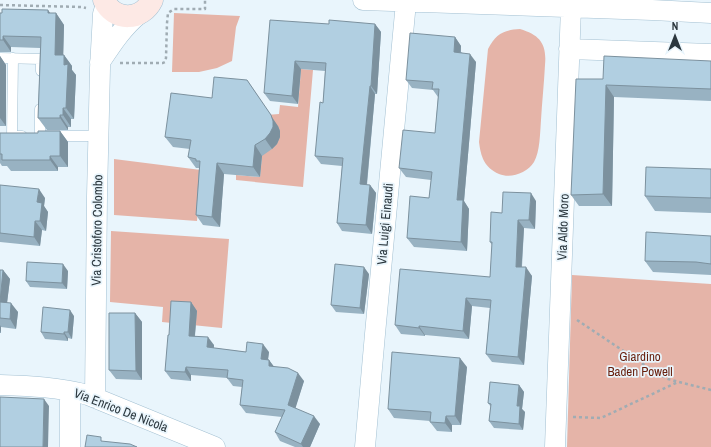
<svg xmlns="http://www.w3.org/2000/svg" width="711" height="447" font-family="'Archivo Narrow',sans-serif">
<rect width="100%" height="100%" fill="#e9f5fc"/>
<path fill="#e5b4a8" d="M174 13 240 16 236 27 232 61 217 68 199 72H172Z
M520 29C540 35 547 44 545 65 544 84 542 102 541 120 540 133 540 152 534 162 527 173 511 179 499 174 484 167 481 157 479 142L488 49C496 34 503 30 520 29Z
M301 69 313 70 303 187 236 180V175L260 177 266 115 279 114 280 105 298 107Z
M114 159 201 170 197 221 114 215Z
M111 231 229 239 222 328 162 322 163 307 110 302Z
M572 275 711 284V447H567Z"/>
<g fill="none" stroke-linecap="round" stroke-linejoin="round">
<defs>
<path id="lane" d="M0 58 41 59V71
M13 58 12 136H22
M40 109V136H98"/>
<path id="street" d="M363 0 652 10 711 13
M569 49 711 54
M100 62C112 44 123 27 139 14
M0 385C30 386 59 387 88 395L215 447
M70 391V447
M95 398 97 196 100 68 103 14 106 4
M365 447 375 334 406 2
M555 447 571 7"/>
<path id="secondary" d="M104 0C114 22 142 21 152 0"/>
</defs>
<use href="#lane" stroke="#a3c0d2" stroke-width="11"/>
<use href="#street" stroke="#a3c0d2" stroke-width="21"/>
<use href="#secondary" stroke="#a3c0d2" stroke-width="23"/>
<path stroke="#a0acb3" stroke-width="2.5" stroke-dasharray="3 3" stroke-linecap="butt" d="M0 5 82 7 86 8
M120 63H163L165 62 166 58 167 23 168 13 174 9H205V0
M577 320 652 370 668 379 679 382 711 390
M573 417 601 418 678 382"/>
<use href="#lane" stroke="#fff" stroke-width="10"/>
<use href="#street" stroke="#fff" stroke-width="20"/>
<use href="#secondary" stroke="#fde9e5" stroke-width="22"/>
</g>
<path fill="#98b2c2" d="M0 13H56L64 25 63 55H64L72 66V70L76 75 74 119H71V127H68V130H47L38 118 40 48 11 47V52H0Z
M329 24H375L381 32 377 94H375L367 185H370L376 193 372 234 342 231 337 223 342 166 321 164 315 156 323 103 325 71 301 69 298 104 270 101 264 93Z
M455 37 461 46V52L476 62 464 201 469 209 467 251 414 247 407 238 429 198 431 180 406 177 399 168 435 133 438 97 433 90 412 88 406 80Z
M0 56 6 65V126H0Z
M711 61V101L614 97 612 206H579L571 195 603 79Z
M278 126 280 131V137L277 144 272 149 262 156 260 177 224 174 220 227 203 225 196 215 199 168H196L188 157 190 149 173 147 165 137Z
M60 131 68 142V167H58V171H11L7 166H2L0 163V133H38Z
M711 169V213L655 211 645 196Z
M0 185 45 198 44 206 48 212 46 231 42 230 40 246 0 242Z
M536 201 535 229 524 228 522 267 532 276 524 365 492 362 486 354 490 308 472 306 469 339 425 335V336L401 334 395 325 490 277 492 245 490 242 502 213Z
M711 236V275L653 272 645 261Z
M0 270H3L10 279 7 303 18 312 16 329 1 327V333H0Z
M68 271 67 289 30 287 26 281Z
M369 274 364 314 336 312 331 305Z
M191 302 197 311 195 336 214 345V348L246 352H269L268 359 269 360 274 367 304 381 295 408 320 424 310 447H295L280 441 275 432 282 417 246 413 240 405 242 387 233 386 227 378 191 375V381L171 379 165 371 169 335Z
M135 313 142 322V380L116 379 109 370Z
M74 316 72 339 68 338V341L45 339 41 332Z
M467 367 461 425H452V432L437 431 430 422V421L394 418 388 409Z
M519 385 524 392 522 409 525 412 523 430 494 428 489 421 491 407 488 403Z"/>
<path fill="#7c919e" d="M48 10 56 21V13L64 25 63 66 55 55 48 13Z
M375 24 381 32 377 94 371 86Z
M3 36 11 47V52L3 40Z
M455 37 461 46 460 61 454 52Z
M470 54 476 62 464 201 469 209 467 251 461 242 457 200Z
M64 55 72 66V70L76 75 74 119 66 108Z
M0 56 6 65V126L0 118Z
M295 61 301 69 298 104 292 96Z
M247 80 278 126 280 131V137L277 144 272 149 265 139Z
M606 85 614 97 612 206 603 194Z
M370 86 375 94 366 192 360 184Z
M63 108 71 119V127L63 115Z
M60 115 68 127V130L60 118Z
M60 131 68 142V167L60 156Z
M255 145 262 156 260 177 253 167Z
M50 156 58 167V171L50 160Z
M217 163 224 174 220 227 212 217Z
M370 185 376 193 372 234 366 225Z
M39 189 45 198 44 206 48 212 46 231 40 221 37 202Z
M531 193 536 201 535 229 529 220Z
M518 220 524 228 521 275 516 267Z
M35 221 42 230 40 246 34 237Z
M63 264 68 271 67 289 62 283Z
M364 267 369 274 364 314 360 308Z
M526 267 532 276 524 365 518 357Z
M3 270 10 279 6 311 0 302Z
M466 298 472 306 469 339 463 331Z
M191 302 197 311 194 344 189 336Z
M11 303 18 312 16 329 10 319Z
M70 310 74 316 72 339 68 332Z
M135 313 142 322V380L136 371Z
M0 325 1 327V333L0 331Z
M419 326 425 335V336L419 328Z
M64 332 68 338V341L64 334Z
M208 337 214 345 213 356 207 347Z
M263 344 269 352 267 367 261 359Z
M460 358 467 367 461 425 455 416Z
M269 360 275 368 269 366Z
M186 367 191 375V381L185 372Z
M298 373 304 381 294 413 288 405Z
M519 385 524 392 522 409 525 412 523 430 519 424 517 406Z
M44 399 49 406 48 447H43Z
M314 416 320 424 310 447H303L301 444Z
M446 416 452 425V432L445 423Z"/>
<path fill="#b1cfe1" stroke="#7c919e" d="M2 9 48 10V13H56L55 55H64V65L68 64 66 108H63V115H60V118H38L41 37 3 36V40H0V13H2Z
M270 20 329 24V20L375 24 371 86H370L360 184 370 185 366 225 337 223 343 158 315 156 320 102 323 103 326 63 295 61 292 96 264 93Z
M410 33 455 37 454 52 470 54 457 200H463L461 242 407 238 410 196 429 198 432 172 399 168 403 130 435 133 439 89H432L433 82 406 80Z
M604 56 711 61V89L606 85 603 194 571 195 576 79H603Z
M214 77 247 80 271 115 273 121V127L270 133 265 139 255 145 253 167 217 163 212 217 196 215 200 161H196V159L188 157 191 140 165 137 171 93 212 98Z
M38 131H60V156H50V160H2V154H0V133H38Z
M646 167 711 169V198L645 196Z
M0 185 39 189 37 202 42 203 40 221H35L34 237 0 233Z
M503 192 531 193 529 220H518L516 267H526L518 357 486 354 491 300 466 298 463 331 419 326V328L395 325 400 269 490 277 492 242H490L491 212 502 213Z
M646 232 711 236V264L696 262 645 261Z
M27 262 63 264 62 283 26 281Z
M335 264 364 267 360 308 331 305Z
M0 270H3L0 302 11 303 10 319 0 318Z
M171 301 191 302 189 336 208 337 207 347 246 352 247 342 263 344 261 359 269 360V366L288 368 298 373 288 405 314 416 301 444 275 432 285 410 240 405 243 380 227 378 228 370 186 367 185 372 165 371 168 335H169Z
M43 307 70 310 68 332H64V334L41 332Z
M109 313H135L136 371 109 370Z
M392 352 460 358 455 416H446L445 423 430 422 431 412 388 409Z
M490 382 519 385 517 406H520L519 424 489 421 491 404 488 403Z
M0 397 44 399 43 447H0Z
M87 435 101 437V441L130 444 137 447H85Z"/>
<g text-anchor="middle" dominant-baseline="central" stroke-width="3.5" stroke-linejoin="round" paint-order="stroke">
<g font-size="13" fill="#2b373e" stroke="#e9f5fc">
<text transform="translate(385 224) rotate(-85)">Via Luigi Einaudi</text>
<text transform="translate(563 227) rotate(-88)">Via Aldo Moro</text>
<text transform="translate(97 230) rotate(-89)">Via Cristoforo Colombo</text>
<text transform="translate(121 410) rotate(21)">Via Enrico De Nicola</text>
</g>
<g font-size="13" fill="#681f0d" stroke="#e9f5fc">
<text x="640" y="356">Giardino<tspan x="640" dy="15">Baden Powell</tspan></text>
</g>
</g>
<g transform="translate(675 36)" stroke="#e9f5fc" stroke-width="3" paint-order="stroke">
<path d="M0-3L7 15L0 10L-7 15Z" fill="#2b373e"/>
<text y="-6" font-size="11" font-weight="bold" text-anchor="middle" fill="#2b373e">N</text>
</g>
</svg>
